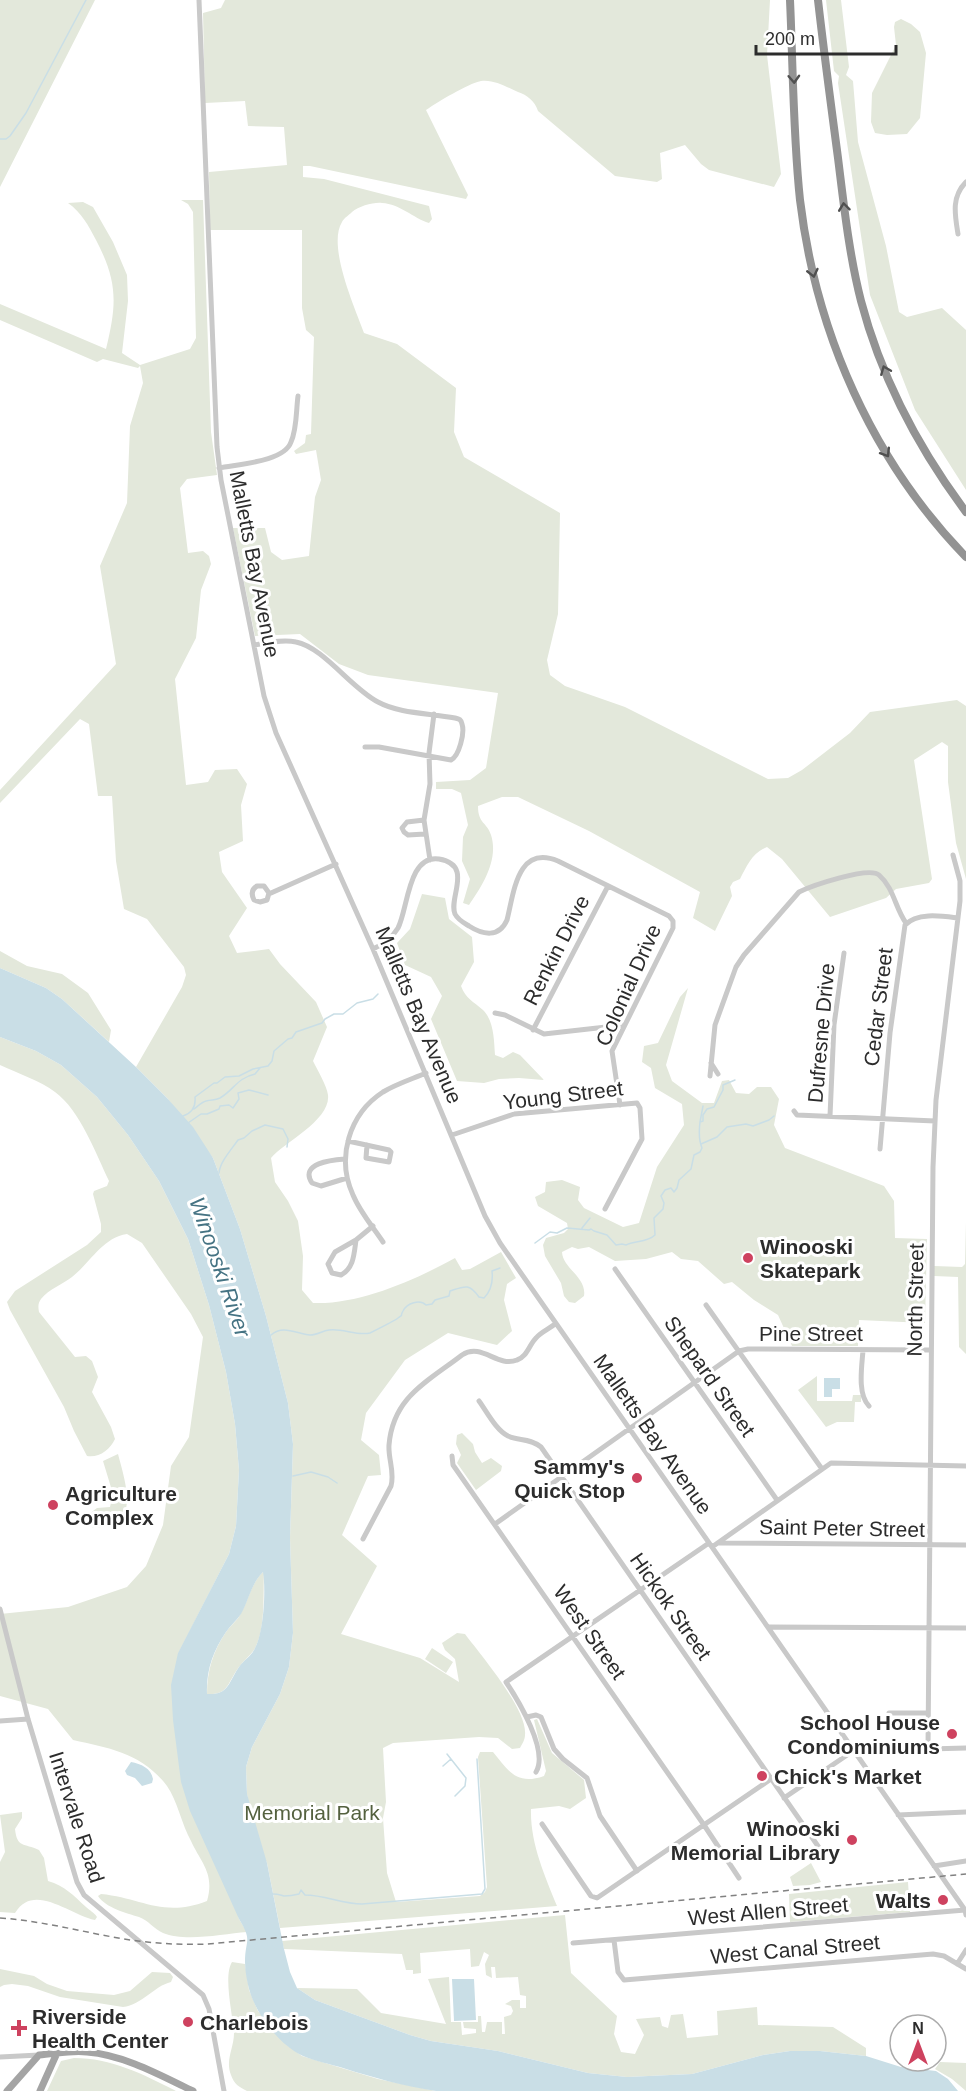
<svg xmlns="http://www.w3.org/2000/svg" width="966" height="2091" font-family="Helvetica,sans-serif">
<rect width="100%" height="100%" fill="#fff"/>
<path fill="#e3e8db" d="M0 0H95L0 187Z
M225 0H770L767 55 781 174 774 187 709 170 701 164 685 145 660 153 662 179 657 182 615 176 538 111C535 101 527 95 518 92 507 87 493 79 481 81 467 84 438 102 426 110L468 195 466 199 310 166H303V177L324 179 429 206 432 219 429 223C413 218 400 204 382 203 374 202 359 206 352 212 349 215 344 218 342 222 327 246 355 308 364 333L397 344 456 388 454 432 464 457 560 513 558 614 547 660 550 675 565 686 625 707 768 779 788 778 802 770 850 733 870 712 957 700 966 706V879L956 843 948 782V746L942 742 914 760 932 879 929 883 896 889 886 898 830 917 782 859 767 847C752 853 747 866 740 879L733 882 730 887 732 896 715 931 693 918 700 892 589 831 518 797H502L478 806C478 824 487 822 491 835 499 860 482 886 469 905L463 903 470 879 462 861 463 837 468 825 461 793 452 789H436V782L470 780 486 768 498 693 368 675 339 664 300 634 255 636 233 528H265L271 552 282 560 309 556 315 497 321 480 316 450 296 454 294 451 305 443 306 435 311 434 314 337 306 330 302 308V230H210L209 172 287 165 284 127 248 126 245 101 205 103 203 13 221 8Z
M826 0H841L849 67 846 75 853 81 858 142 886 246 899 312 907 317 942 308 966 330V490L915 410 870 295 838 83 839 76 834 71Z
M901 19 911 24 920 32 926 53 920 118 907 134 887 135 875 133 871 122 872 93 896 45 894 27 895 22Z
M181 200H203L211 432 217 475 187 479 180 488 188 553 203 551 209 556 211 564 201 590 196 638 175 679 186 785 208 782 215 770 237 769 247 784 241 805 243 841 219 852 222 872 247 908 229 936 237 953 269 949 280 964 316 1002 327 1027 313 1061C317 1069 327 1086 328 1095 331 1120 285 1142 271 1158L275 1182 288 1201 298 1221 303 1256 302 1290 313 1303C359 1305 415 1280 455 1258L462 1270 470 1269 501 1252 516 1278 507 1284 504 1300 512 1331 497 1345 448 1333 405 1360 366 1413 361 1440 379 1455 381 1475 368 1476 342 1535 377 1566 341 1634 420 1658 459 1682 455 1659 445 1650 442 1643 457 1633 465 1634C480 1654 528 1710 525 1735 525 1740 522 1744 520 1748L512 1749 498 1738 479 1737 393 1743 383 1748 386 1802 383 1818 387 1873 396 1902 480 1896 485 1892 487 1887 478 1757 480 1752H493C508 1770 516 1786 544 1776L546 1771 534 1720 537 1719 552 1753 584 1780 586 1798 570 1809 559 1806 531 1809C530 1843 545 1876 557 1906L280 1928 267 1863 252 1830 247 1794 246 1767 252 1747 280 1694 289 1667 293 1633 290 1538 293 1444 288 1403 266 1316 240 1229 213 1158 167 1098 136 1067 182 987 186 975 184 967 147 919 124 909 116 861 112 796H98L89 724 80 719 0 803V790L116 664 100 566 127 503 130 426 143 383 140 366 138 368 103 359 97 362 0 320V304L106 349C117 304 118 282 96 240 88 225 82 213 68 203L83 202 93 207 113 242 127 275 128 301 122 353 140 365 190 349 196 338 193 212 188 204Z
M422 894 445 898 449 919 472 937 474 962 461 986C466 999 473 1001 483 1010 494 1021 494 1040 495 1055L503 1058 513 1052 520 1055 544 1080 519 1078 499 1079 484 1083 457 1081 431 1019 442 996 431 977 405 965 397 943 410 929Z
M0 951 27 966 62 974 88 993 111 1030 109 1042 62 999 46 988 0 968Z
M688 988 666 1065 672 1081 702 1103H714L722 1081 729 1080 736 1093 749 1094 757 1087H771L779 1099 774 1125 785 1148 884 1186 894 1201 895 1238 927 1239 925 1323 859 1320 858 1346H792L778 1315 754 1300 732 1282 724 1284 698 1261 681 1259 672 1252 646 1259 615 1261 589 1247 578 1249 572 1247 562 1252C563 1269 587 1277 584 1296L575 1303 569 1302 564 1296 561 1283 545 1256 543 1245 546 1238 564 1233 568 1229 567 1223 538 1206 535 1197 545 1192 546 1182 562 1180 580 1187 578 1200 584 1208 623 1227 639 1223 657 1167 684 1125 682 1104 655 1088 651 1068 642 1062 644 1046 658 1043 680 997Z
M0 1037 36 1051 61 1065 97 1097 128 1135 159 1181 188 1239 209 1305 226 1372 235 1424 239 1470 236 1526 229 1554 178 1654 239 1919 247 1932C223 1934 185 1942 163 1933 154 1929 148 1920 139 1917 126 1913 106 1908 98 1896L101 1894C142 1898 163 1918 207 1901 215 1873 201 1863 191 1841 182 1825 177 1800 167 1786 143 1754 110 1748 73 1740L48 1709 0 1696V1614L68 1607 127 1587 146 1566 163 1525 171 1466 189 1437 203 1337 191 1314 142 1243 127 1234C102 1238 91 1262 72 1277 63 1284 49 1289 41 1299 38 1303 38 1307 39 1312L75 1357 86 1356 92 1361 98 1377 92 1392 111 1427 115 1439C110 1450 99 1458 87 1456L74 1431 64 1407 10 1310 7 1302 15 1291 87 1245 101 1232V1224L93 1194 94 1191 107 1186 109 1181C96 1154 80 1110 55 1092 41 1081 17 1073 0 1065Z
M966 1222V1354L959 1347 958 1277 934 1276V1266L962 1267 965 1264Z
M817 1376V1401H852L853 1395H861V1402H855L854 1422H837L826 1427 798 1390Z
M462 1433 473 1444 475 1452 482 1463 491 1458 502 1466 501 1471 476 1490 457 1463 461 1455 456 1444 457 1435Z
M118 1454C126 1485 142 1529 93 1528L89 1523V1514L97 1508 110 1507 113 1494 103 1461Z
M264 1571C263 1593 266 1631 254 1650 250 1656 243 1661 239 1667 227 1683 229 1695 207 1694 207 1671 213 1651 226 1632 231 1625 238 1620 241 1613 249 1599 251 1583 264 1571Z
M432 1648 453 1662 446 1673 425 1659Z
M22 1812V1818L15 1829C17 1848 24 1843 39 1850L44 1858 48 1881C65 1886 73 1895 86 1907 90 1911 94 1912 97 1917L95 1920C68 1914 34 1882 15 1913L0 1912V1862L5 1852 0 1815Z
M811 1863 821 1882 810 1885 793 1886 790 1877Z
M908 1882 910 1912 790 1922 789 1894Z
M565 1915 571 1973 617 2016 614 2034 621 2052 635 2054 644 2035 636 2019 660 2017 662 2026 668 2028 671 2015 683 2014 687 2038 718 2035 717 2011 757 2007 758 2025 833 2027 866 2048V2056L820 2051H790L763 2055 692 2074 627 2077 588 2073 498 2051 431 2041 410 2035 315 2000 297 1988 357 1989 381 2013 446 2024 428 1979 449 1977 451 2022H461L462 2035 476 2033V2029L464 2028 463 2022H478V2016H481L482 2032H485L487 2022H502V2034H505L504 2017 511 2015 513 2011 511 2006 505 2004 512 2000H520V2008H526V1996L520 1995 518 1977 496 1978 495 1967H491L492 1978 486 1975 485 1964 489 1955 484 1952 479 1966 471 1967 470 1949 420 1953 421 1973 413 1974V1970H406L402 1954 284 1949 282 1941Z
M232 1962 245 1964 249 1990 258 2011 287 2045 302 2056 378 2079 436 2091H247C239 2087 234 2084 231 2075 225 2060 234 2048 234 2033 233 2016 223 1976 232 1962Z
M0 1969 34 1976 47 1984 67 1991 114 1995 130 1991 152 1972 170 1973 173 1977 171 1982C154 1986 142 2005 123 2007L60 1997 28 1986 12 1984 4 1985 0 1987Z
M74 2058C111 2058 143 2074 176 2091H47L61 2061Z
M940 2062 966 2063V2091L952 2079 935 2069Z"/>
<path fill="#c9dee6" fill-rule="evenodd" d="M0 968 46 988 62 999 136 1067 167 1098 193 1127 213 1158 240 1229 266 1316 288 1403 293 1444 290 1538 293 1633 289 1667 280 1694 252 1747 246 1767 247 1794 267 1863 284 1949 290 1972 297 1988 315 2000 410 2035 431 2041 498 2051 588 2073 627 2077 692 2074 763 2055 790 2051H820L866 2056 901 2067 936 2071 948 2079 958 2091H436C404 2086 374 2078 343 2068 330 2064 315 2061 303 2056 279 2045 256 2014 249 1989 247 1981 245 1971 245 1962 245 1939 253 1942 239 1919L190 1811 181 1782 173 1720 171 1685 178 1653 229 1554 236 1526 239 1470 235 1424 226 1372 209 1305 188 1239 159 1181 128 1135 97 1097 61 1065 36 1051 0 1037ZM263 1572C266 1589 264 1634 254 1650 251 1656 243 1661 239 1667 228 1683 229 1695 207 1694 206 1671 213 1651 226 1632 230 1626 237 1620 241 1614 249 1600 251 1584 263 1572Z
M824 1378H840V1389H832V1397H824Z
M131 1762C141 1764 151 1768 153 1779L152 1783 142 1786 135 1778 127 1775 125 1771Z
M452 1979H474L476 2020 454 2021Z"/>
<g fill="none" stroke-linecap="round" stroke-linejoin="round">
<path stroke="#c9dee6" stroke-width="1.5" d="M0 139H6L10 136 26 113 86 0
M194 1109C198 1106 202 1102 206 1101 212 1099 214 1101 220 1098 234 1090 237 1078 255 1074L260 1068
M183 1116C192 1113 196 1107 195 1097L214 1083H217L225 1077 239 1076 253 1069 268 1066 272 1061 274 1051 288 1039 292 1038 296 1032 322 1023 325 1019 334 1014H343L357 1003 373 999 378 994
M700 1122 703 1106
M188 1123 201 1114H207L219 1109 220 1106 229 1105 233 1108 239 1099 238 1093 249 1090 268 1095
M701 1144 717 1137 727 1127 746 1124 753 1126 769 1120 774 1116
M219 1173C220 1162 231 1150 238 1140L244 1138 252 1131 265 1125 283 1129 288 1139 287 1147
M582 1228 590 1218
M535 1243 550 1232 557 1233 567 1228 589 1230 591 1229 594 1231 607 1235 616 1245 622 1244 626 1245C635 1241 648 1242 655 1235L654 1218 663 1209 664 1203 661 1196 665 1190 671 1188 674 1192 677 1188 679 1180 691 1169 694 1155 700 1152 702 1148C699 1141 699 1130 700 1122L703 1121V1115L707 1109 714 1107 723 1090V1085L735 1080
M271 1335C283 1324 297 1334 310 1335 317 1335 322 1331 329 1330 342 1328 357 1336 370 1333 372 1332 396 1320 398 1318 405 1313 399 1318 403 1311 407 1303 420 1299 426 1305L432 1304 435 1300 449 1296 450 1291C465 1286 469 1283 479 1297L484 1298C492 1290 493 1280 492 1271L500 1268
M293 1476 311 1472 328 1477 337 1483
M447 1754 466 1778 465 1786 455 1796
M443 1766 451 1759
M273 1894C278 1894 280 1895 284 1896 288 1896 295 1895 299 1894L301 1890 305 1895C325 1895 342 1904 362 1904L482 1894 485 1889 477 1759"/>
<path stroke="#c9c9c9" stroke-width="5" d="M199 0 217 447 221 480 264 696 276 733 373 949 485 1216 500 1243 965 1910 966 1915
M958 234C955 215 951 197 966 182
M219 468C238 464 284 462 291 442 297 429 296 411 298 396
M254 645C267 643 282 639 296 642 323 647 352 689 378 702 400 714 430 713 455 718 459 719 461 719 462 724 465 733 459 756 451 760L379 747H365
M424 820 407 822 402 828 404 832 408 835 425 834
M430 860 424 820 430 784 429 753 434 714
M269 893 267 900 260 902 254 900C251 894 252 889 257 886H264L269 893H271L336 864
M373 949C384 944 392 938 398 928 408 909 408 854 439 859 474 865 448 898 455 914 458 920 464 923 469 926 483 935 499 938 507 920 514 893 517 844 558 861L669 916 673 921V928L612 1051 620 1105
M495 1013 505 1015 544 1034 624 1025
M533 1030 608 886
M711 1063 718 1074
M710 1076 715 1025 736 967 744 955 799 892C811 886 869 866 879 875 894 888 895 908 906 923
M794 1111 797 1115 935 1121
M830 1116 834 1025 844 953
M452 1135 514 1114 637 1103 640 1108 642 1139 605 1209
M348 1141 389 1150 391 1152 389 1162 366 1158 367 1145
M880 1149 890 1033 905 925C917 912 942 916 958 918
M345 1159C332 1160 299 1163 312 1183L321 1186 347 1178
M356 1240C354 1254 354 1268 341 1275L332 1273 328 1264 335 1252 356 1240 373 1226
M383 1242C373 1227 360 1212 353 1195 336 1158 349 1114 383 1092 396 1084 412 1079 426 1073
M615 1269 777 1500
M706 1305 822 1469
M863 1350C862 1366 857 1394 869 1406
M479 1401C487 1412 496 1430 508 1436 519 1441 530 1438 541 1447L820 1849
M452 1456 453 1465 704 1825 739 1878
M495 1524 739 1351 748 1349 930 1350
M363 1539 391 1486C395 1472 388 1459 389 1445 393 1397 427 1382 462 1355 482 1342 497 1368 517 1360 527 1357 529 1345 536 1338 541 1332 549 1329 555 1324
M719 1543 966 1545
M712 1547 831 1463 966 1466
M0 1609 28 1719 77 1882 84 1895 203 1995 209 2009 224 2091
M769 1627 966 1628
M889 1713H928
M527 1717 536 1715 541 1717 554 1749 563 1759 587 1778 600 1816 637 1871
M0 1721 28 1719
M928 1749 933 1167 936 1100 960 901V881L953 855
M536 1772C549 1751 518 1700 506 1682L709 1543
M784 1798 853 1751 966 1748
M898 1815 966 1812
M542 1824 591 1896 597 1898 771 1779
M934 1866 966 1861
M614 1940 618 1972 624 1980 933 1954 944 1956 966 1969
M573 1943 965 1910
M957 1964 966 1950
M0 2057 39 2055"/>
<path stroke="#a4a4a4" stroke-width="7" d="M7 2091 39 2055C55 2054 71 2050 87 2052 124 2055 160 2075 193 2091
M40 2091 57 2053"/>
<path stroke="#939393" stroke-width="8" d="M790 0C793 66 793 134 800 200 816 333 872 460 966 557
M818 0C824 53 831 105 838 158 844 206 849 254 861 301 881 377 919 449 966 512"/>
<path stroke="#818181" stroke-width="1.5" stroke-dasharray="6 4.5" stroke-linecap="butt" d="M0 1918C47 1921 92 1935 138 1941 162 1944 185 1945 208 1944L966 1874"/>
</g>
<defs><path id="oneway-chevron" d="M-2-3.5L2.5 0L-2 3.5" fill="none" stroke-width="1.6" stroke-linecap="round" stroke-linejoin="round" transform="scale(1.5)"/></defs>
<g stroke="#505050">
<use href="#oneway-chevron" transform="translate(794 79) rotate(87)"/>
<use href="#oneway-chevron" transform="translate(844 207) rotate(-97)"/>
<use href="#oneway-chevron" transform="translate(813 273) rotate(77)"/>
<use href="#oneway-chevron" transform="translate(885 370) rotate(-112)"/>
<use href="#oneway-chevron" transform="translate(886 453) rotate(58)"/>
</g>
<g fill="#ce425f" stroke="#fff" stroke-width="2">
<circle cx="748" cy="1258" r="6"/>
<circle cx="637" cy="1478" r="6"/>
<circle cx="53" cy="1505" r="6"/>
<circle cx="952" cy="1734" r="6"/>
<circle cx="762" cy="1776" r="6"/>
<circle cx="852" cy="1840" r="6"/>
<circle cx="943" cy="1900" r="6"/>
<circle cx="188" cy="2022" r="6"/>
<path d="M16 2019h6v6h6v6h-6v6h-6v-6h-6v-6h6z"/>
</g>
<g text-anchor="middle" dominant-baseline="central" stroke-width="6" stroke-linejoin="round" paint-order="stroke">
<g font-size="21" fill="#2c2c2c" stroke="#fff">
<text transform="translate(255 564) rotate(79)">Malletts Bay Avenue</text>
<text transform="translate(556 950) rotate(-63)">Renkin Drive</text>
<text transform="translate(628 985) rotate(-66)">Colonial Drive</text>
<text transform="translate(878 1007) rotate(-83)">Cedar Street</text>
<text transform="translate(419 1015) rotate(67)">Malletts Bay Avenue</text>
<text transform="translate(821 1033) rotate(-85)">Dufresne Drive</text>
<text transform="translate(563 1095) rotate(-7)">Young Street</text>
<text transform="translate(915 1300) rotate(-89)">North Street</text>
<text x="811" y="1333">Pine Street</text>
<text transform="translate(710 1376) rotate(55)">Shepard Street</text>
<text transform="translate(653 1434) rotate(55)">Malletts Bay Avenue</text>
<text transform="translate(842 1528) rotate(1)">Saint Peter Street</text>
<text transform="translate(671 1606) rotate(55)">Hickok Street</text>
<text transform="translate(590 1632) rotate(55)">West Street</text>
<text transform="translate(77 1817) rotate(72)">Intervale Road</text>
<text transform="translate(768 1911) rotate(-5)">West Allen Street</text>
<text transform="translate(795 1949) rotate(-5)">West Canal Street</text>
</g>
<g font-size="21" font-weight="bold" fill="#2c2c2c" stroke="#fff" text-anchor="start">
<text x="760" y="1246">Winooski<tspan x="760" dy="24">Skatepark</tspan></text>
<text x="625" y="1466" text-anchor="end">Sammy's<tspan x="625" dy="24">Quick Stop</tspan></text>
<text x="65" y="1493">Agriculture<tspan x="65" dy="24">Complex</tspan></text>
<text x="940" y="1722" text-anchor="end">School House<tspan x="940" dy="24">Condominiums</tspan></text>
<text x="774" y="1776">Chick's Market</text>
<text x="840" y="1828" text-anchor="end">Winooski<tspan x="840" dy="24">Memorial Library</tspan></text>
<text x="931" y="1900" text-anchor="end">Walts</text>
<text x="32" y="2016">Riverside<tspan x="32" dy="24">Health Center</tspan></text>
<text x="200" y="2022">Charlebois</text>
</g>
<g font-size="21" fill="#54613f" stroke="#fff">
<text x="312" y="1812">Memorial Park</text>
</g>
<g font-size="22" font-style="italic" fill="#457383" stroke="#fff">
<text transform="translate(220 1267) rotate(71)">Winooski River</text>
</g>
</g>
<g transform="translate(918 2043)"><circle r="28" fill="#ffffff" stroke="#ababab" stroke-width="1.5"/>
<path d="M0-4.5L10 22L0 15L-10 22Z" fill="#ce425f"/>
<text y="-9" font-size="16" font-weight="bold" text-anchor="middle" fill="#2c2c2c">N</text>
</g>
<path d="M756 45v9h140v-9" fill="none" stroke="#2c2c2c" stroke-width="3"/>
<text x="765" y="45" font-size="18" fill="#2c2c2c" stroke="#ffffff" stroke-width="4.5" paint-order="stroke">200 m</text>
</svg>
